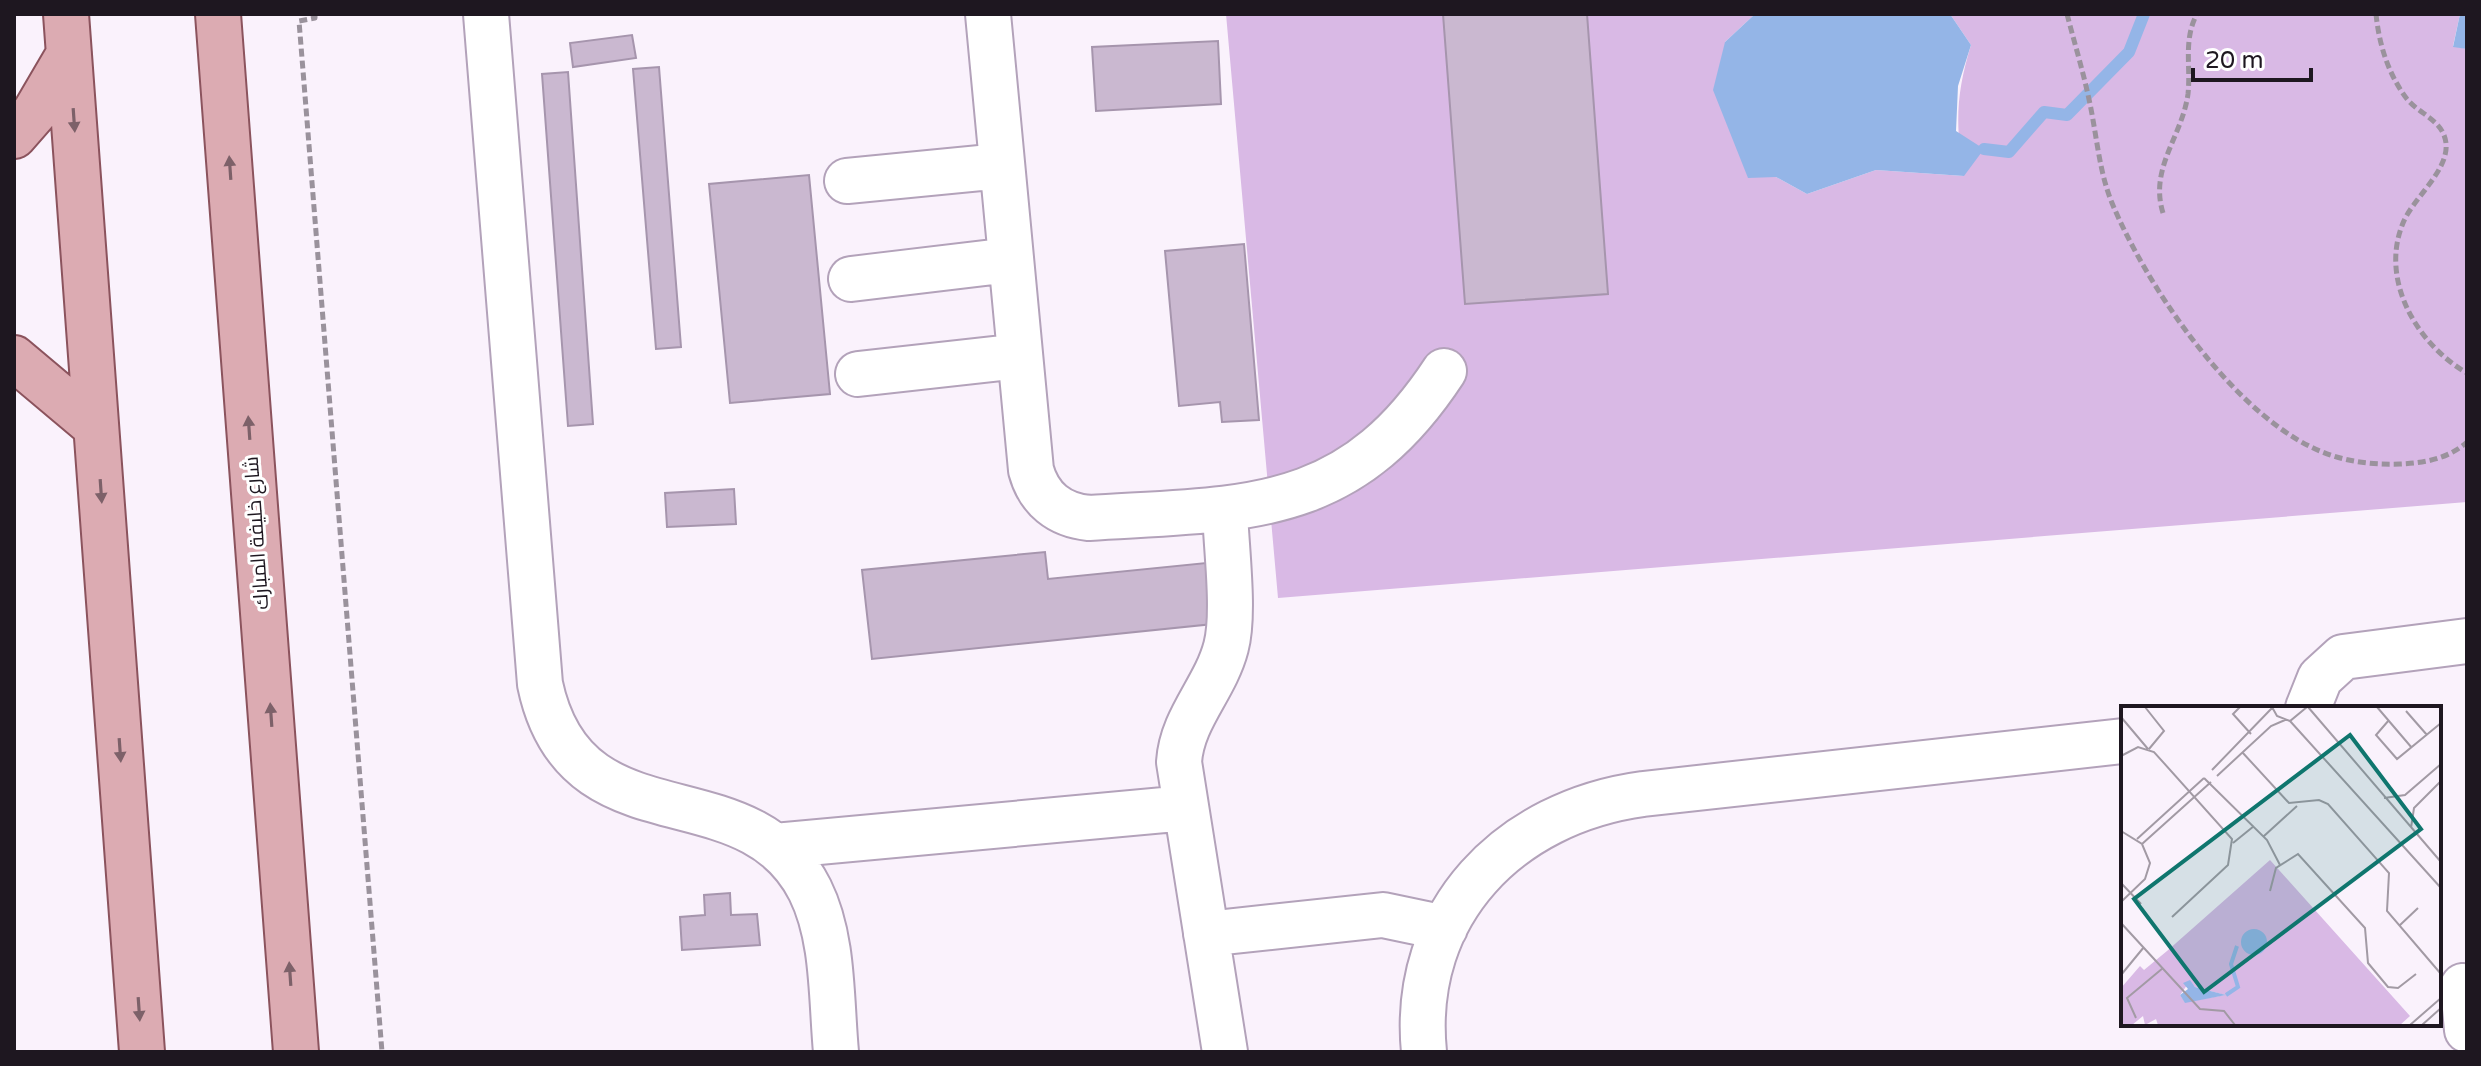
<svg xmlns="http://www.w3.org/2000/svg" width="2481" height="1066" font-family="'Varela Round',Cairo,sans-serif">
<rect width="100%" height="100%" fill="#faf2fc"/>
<path fill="#d9b9e5" d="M1226 14H1755L1725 42 1776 177 1807 194 1876 170 1964 176C1955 125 1956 94 1971 45L1950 14H2460L2453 46 2467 49V502L1278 598Z"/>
<path fill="#94b5e7" d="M1755 14H1950L1971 45 1958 86 1956 131 1984 149 1964 176 1876 170 1807 194 1776 177 1748 178 1713 90 1725 42Z
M2460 14H2467V49L2453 47Z"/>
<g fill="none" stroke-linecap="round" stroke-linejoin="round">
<path stroke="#94b5e7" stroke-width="12" d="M1984 149 2009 152 2044 112 2067 115 2129 52 2144 14"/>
</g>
<path fill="#cab8d0" stroke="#a695ad" stroke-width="2" d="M1443 14H1587L1608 294 1465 304Z
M632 35 636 58 573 67 570 43Z
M1218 41 1221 104 1096 111 1092 47Z
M659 67 681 347 656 349 633 69Z
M568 72 593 424 568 426 542 74Z
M809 175 830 394 730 403 709 184Z
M1244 244 1259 420 1222 422 1220 402 1179 406 1165 251Z
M734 489 736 524 667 527 665 493Z
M1045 552 1048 579 1206 563 1213 624 872 659 862 570Z
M730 893 731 915 757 914 760 945 682 950 680 917 705 915 704 895Z"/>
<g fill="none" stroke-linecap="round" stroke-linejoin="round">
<defs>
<path id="minor" d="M486 14 540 684C575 852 747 765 810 890 834 938 831 999 836 1052
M988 14 1031 470C1039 499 1059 515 1089 518 1246 508 1348 517 1444 371
M847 181 1001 166
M851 279 1010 260
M858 374 1020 356
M2308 708 2320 678 2343 657 2467 641
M775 846 1186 808
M1206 934 1383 915 1445 928
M2463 986 2467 1030
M1225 1052 1179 762C1182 718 1215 689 1226 647 1235 613 1226 547 1225 510
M1424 1052C1410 912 1510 812 1643 794L2123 741"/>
<path id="major" d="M66 14 142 1052
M218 14 296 1052
M14 136 35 112 69 54
M14 358 96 427"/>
</defs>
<use href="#minor" stroke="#b3a2ba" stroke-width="48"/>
<use href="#major" stroke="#8b535d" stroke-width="48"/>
<path stroke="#9a929c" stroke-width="5" stroke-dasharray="8 4" stroke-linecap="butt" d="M315 14V18L299 21 382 1052
M2067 14C2076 49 2087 84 2093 120 2098 148 2101 176 2112 203 2146 285 2229 407 2311 447 2340 461 2368 465 2400 464 2424 463 2448 459 2467 442
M2376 14C2379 44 2388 74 2407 99 2420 115 2443 120 2446 143 2449 171 2413 198 2403 223 2379 281 2418 345 2467 373
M2163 213C2149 168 2182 137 2188 94 2191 66 2183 40 2197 14"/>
<use href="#minor" stroke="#fff" stroke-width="44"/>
<use href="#major" stroke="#dcabb2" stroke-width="44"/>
</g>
<defs><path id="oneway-solid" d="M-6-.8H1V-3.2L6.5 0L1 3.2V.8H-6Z" transform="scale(2)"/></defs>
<g fill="#7d6169">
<use href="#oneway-solid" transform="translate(74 120) rotate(86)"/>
<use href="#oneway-solid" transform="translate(230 168) rotate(-94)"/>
<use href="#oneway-solid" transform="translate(249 428) rotate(-94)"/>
<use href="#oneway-solid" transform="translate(101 491) rotate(86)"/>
<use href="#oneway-solid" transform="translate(271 715) rotate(-94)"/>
<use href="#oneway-solid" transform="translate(120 750) rotate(86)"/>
<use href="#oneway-solid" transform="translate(290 974) rotate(-94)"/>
<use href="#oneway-solid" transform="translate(139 1009) rotate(86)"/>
</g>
<g text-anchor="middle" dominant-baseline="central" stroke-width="6" stroke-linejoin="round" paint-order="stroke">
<g font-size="20" fill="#1e1720" stroke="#fff">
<text transform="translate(257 533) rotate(-94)">شارع خليفة المبارك</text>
</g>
</g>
<g transform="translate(2121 706)">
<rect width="320" height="320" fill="#faf2fc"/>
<path d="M149 154 289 310 279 319H37L35 313 24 319 22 310 11 319H0V282L19 260 23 264 46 245ZM69 275 74 281 104 289 64 296 59 289Z" fill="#d9b9e5" fill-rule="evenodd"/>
<path d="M120 236a13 13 0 1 1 26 0a13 13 0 1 1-26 0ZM69 274 74 281 105 289 64 297 59 289 67 283 62 277Z" fill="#94b5e7"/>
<path fill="none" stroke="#94b5e7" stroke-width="4" d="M105 289 117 281 110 258 116 240"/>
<path fill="none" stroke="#a29aa4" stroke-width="2" d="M24 1 43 25 28 43M119 1 112 8 130 28M151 1 156 10 169 15 186 1M187 1 320 156M256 1 291 42M285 5 306 29M0 11 27 43M268 14 255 29 276 53 320 17M169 15 320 182M121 46 168 97 198 94 207 98 268 167 266 205 320 268M0 50 17 41 33 46 111 133 107 159 51 211M91 64 151 2M96 70 150 20 164 14M83 72 146 134 159 159M263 92 284 89 320 58M290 122 293 102 320 75M0 125 21 138 29 157 24 173 0 196M143 130 176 100M16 133 83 72M112 137 133 120M21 138 90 76M0 177 20 198M149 185 155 162 177 148 244 222 247 257 267 281 277 282 295 268M0 217 79 303 103 305 114 319M278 220 297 202M0 269 23 241M15 312 6 292 42 262M289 319 320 292M301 319 320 302"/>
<path fill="#0f766e" fill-opacity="0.15" stroke="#0f766e" stroke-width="4" d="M229 29 300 123 83 286 13 193Z"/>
<rect width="320" height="320" fill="none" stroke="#1e1720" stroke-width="4"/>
</g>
<rect width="2481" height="1066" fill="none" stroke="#1e1720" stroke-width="32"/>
<path d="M2193 68v12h118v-12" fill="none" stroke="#1e1720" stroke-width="4"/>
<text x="2205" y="68" font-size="24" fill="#1e1720" stroke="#ffffff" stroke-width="6" paint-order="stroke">20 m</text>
</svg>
